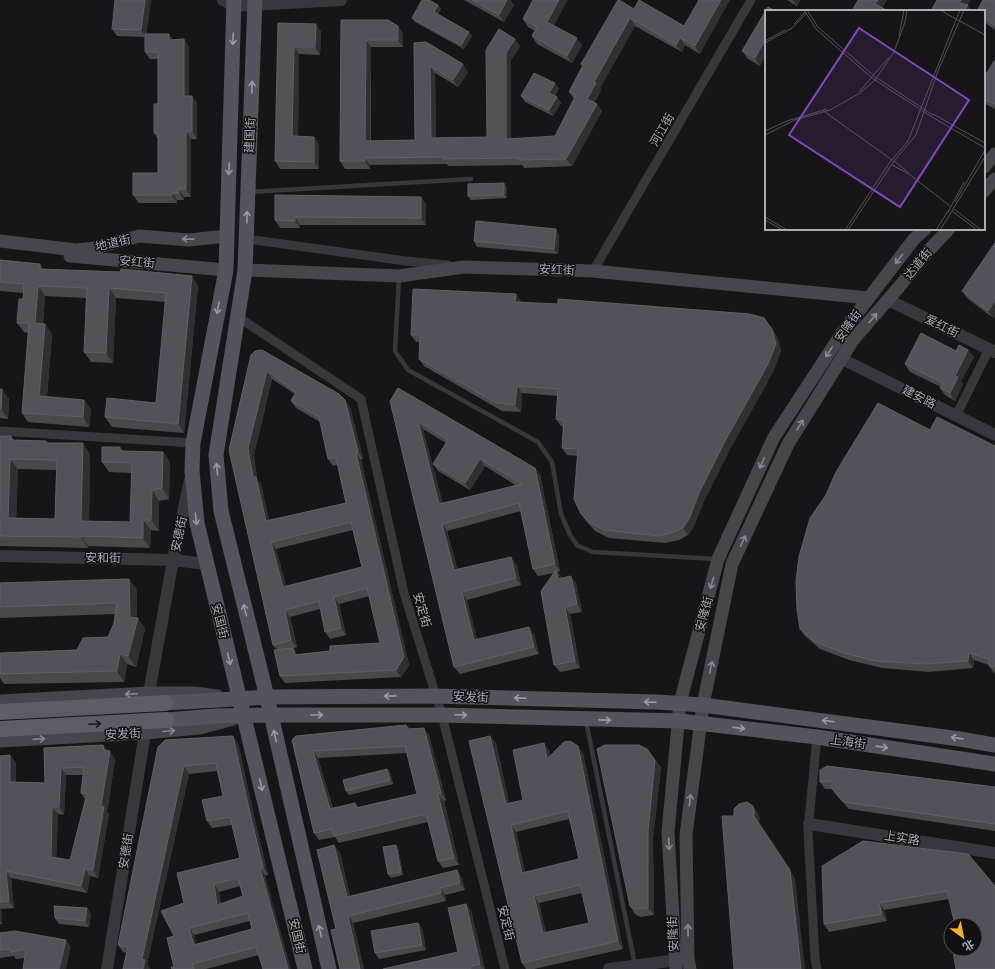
<svg xmlns="http://www.w3.org/2000/svg" width="995" height="969" font-family="Jost,'Noto Sans SC',sans-serif">
<rect width="100%" height="100%" fill="#161618"/>
<g fill="none" stroke-linecap="round" stroke-linejoin="round">
<path stroke="#37383d" stroke-width="4.5" d="M249 192 471 179
M399 278 395 351 408 370 538 442 552 462 561 514 570 535 578 546 593 552 717 559
M586 721 635 965"/>
<path stroke="#37383d" stroke-width="9" d="M247 239 406 261 448 265
M593 271 751 0
M238 317 361 399 404 593 442 715 505 969
M956 416 989 349
M0 431 193 443
M817 969 815 959 808 830 817 737"/>
<path stroke="#37383d" stroke-width="12" d="M223 0 234 6 341 0
M888 300 995 352
M842 359 995 435
M0 556 173 560 206 564
M149 693 173 560 190 480
M809 824 995 853
M107 969 145 733
M609 969 685 959"/>
<path stroke="#45474d" stroke-width="13" d="M984 167 995 154
M984 191 995 179
M0 241 76 250 95 248 139 236 189 240 227 236
M70 256 226 270
M245 270 399 276 464 267 593 271 869 298
M0 701 149 693H194L217 696
M0 741 145 733 200 728 233 719
M676 969 668 832 680 703 718 559 774 437 842 333 914 239 925 229
M690 969 688 958 686 835 703 705 732 564 788 444 853 340 899 287 929 250 949 229"/>
<path stroke="#53555c" stroke-width="15" d="M234 0 226 270 193 443 192 471 197 523 305 969
M255 0 245 270 216 455 221 511 267 697 329 969
M165 703 267 697 435 696 656 702 703 705 960 739 995 745
M166 720 215 716 270 715H442L680 721 817 737 995 764"/>
<path stroke="#5b5e65" stroke-width="16" d="M0 712 165 703
M0 729 166 720"/>
</g>
<path fill="#47494d" fill-rule="evenodd" d="M115 0H151L146 34 173 40 184 39 189 47V96H192L197 103V139H191V197H184V200H177V203H139L133 195 158 173V139L154 133 158 104V59H150L145 52V37L117 36 112 29Z
M464 0H510L514 5 504 22Z
M787 0H800L797 6Z
M995 0V30L984 22V11Z
M438 5 441 9 438 14 469 32 472 36 464 49 415 22 412 18Z
M768 7 760 66 748 59 742 51Z
M634 9 684 26 700 54 685 45 682 52 635 26 600 88 601 90 594 103 602 111 572 166 524 168 522 165 448 166 447 164 370 165V169H345L340 161 341 20 403 33V47H371V141L415 140 414 43 468 72 458 87 435 73 436 138 487 137 515 39 520 46 511 60V139L555 136 574 99 569 92 583 66 581 64Z
M523 19 554 26 582 45 572 63 537 44 532 36 535 31 528 27Z
M278 23 321 31 320 55 299 54 298 136 314 137 319 144V169H280L275 161Z
M995 61V109L984 103V71L987 73Z
M559 88 555 96 561 103 553 116 525 102 521 96Z
M507 187V198L471 200 468 196Z
M421 197 426 204V225H300V228H280L275 220Z
M559 235 558 254 477 247 474 241Z
M995 243V316L993 318 967 298 962 291Z
M0 260 44 269 198 286 184 433 112 427 105 417 156 403 166 302 116 298 113 363 91 362 84 352 86 298 45 296 43 324H45L52 334 47 397 84 400 91 410 89 427 28 422 22 413 28 333 24 332 17 323 23 299 24 293 0 291Z
M521 301V302L777 336 781 351 773 372 729 451 704 501 694 526 688 535 679 540 665 543 609 538 595 531 586 521 581 514 577 456 567 455 562 448 563 427 561 426 556 419 558 396 522 393 521 412 502 411 424 366 419 359 420 342H416L411 335Z
M968 350 974 357 961 381 963 384 955 401 945 395 940 388 941 387 910 372 905 364 956 351Z
M251 355 350 407 363 459 361 460 409 665 401 677 285 683 280 676 277 650 273 645 229 450ZM272 379 295 394 291 401 296 408 320 422 328 459 333 466 337 465 346 503 269 520 261 484 257 479 254 455ZM353 530 362 567 286 586 276 549ZM369 596 380 643 330 651 297 654 293 648 291 649 297 647 290 617 320 609 325 632 330 639 346 635 339 604Z
M0 389 9 399 8 419 0 418Z
M390 401 535 468 540 475 560 571 558 572 562 578 576 583 582 612 570 614 580 668 560 672 554 665 555 573 538 576 533 569 521 511 447 531 457 569 517 565 521 585 467 600 477 639 534 634 539 654 460 674 454 667ZM423 429 446 443 433 464 438 471 470 490 485 466 517 486 442 503Z
M930 430 995 446V674L989 666V665L974 660 973 668 929 672 882 668 849 660 820 649 805 636 800 629Z
M0 436H11L14 440 46 441 48 443 90 454 89 521 130 522 132 473 109 472 102 462 120 447 123 451 163 452 170 462 169 499 159 501V531L151 530 150 548 88 546V548L0 546ZM18 469 56 470 55 519 16 518Z
M129 579 137 590V618L145 629 136 667 127 664 124 682 4 684 0 678V653L77 650 108 637 114 623 115 614 0 618V583Z
M409 729 429 735 446 800 444 801 459 865 443 868 438 861 428 822 339 843 335 837 319 840 314 833 292 740ZM407 753 417 794 358 807 355 803 333 808 318 758Z
M490 736 496 743 509 803 523 800 549 750 550 756 583 753 623 949 534 969H526L522 963ZM569 819 579 859 525 872 516 832ZM582 893 589 923 546 933 539 903Z
M238 743 254 816 268 875H265L259 955 206 969H172L174 967V936L184 903 240 858 232 825 212 828 207 821 223 796 217 771 189 774 147 964 150 968 127 953 123 952 118 945 158 747ZM240 886 243 896 221 904 219 892ZM250 921 252 929 196 944 194 935Z
M103 745 108 751 115 759 107 812 109 814 98 878 90 876 87 893 11 878 14 908 1 909 2 924H0V756L10 755 16 763V782L45 783 44 748ZM66 775H83L81 793 85 799 70 860 56 858 58 814 64 815Z
M655 760 661 767 653 839 654 915 640 917 635 914 630 906Z
M827 766 995 787V831L849 809 837 796 832 789H825L820 782Z
M390 772 393 784 349 795 346 791Z
M398 848 403 875 391 878 388 874Z
M340 853 350 896 457 870 462 878 465 890 445 895 446 901 353 923 364 969H340L336 929Z
M968 854 995 969 975 949 949 899 884 910 887 921 829 932 824 924Z
M466 904 471 911 485 969H383L458 952Z
M87 908 91 914 89 927 59 924 55 918Z
M418 923 422 928 426 950 379 959 375 953Z
M0 933 66 940 71 947 25 958 16 959 14 956 0 958Z"/>
<path fill="#2f3033" d="M145 0H151L146 37 141 30Z
M507 0H510L514 5 504 22 499 15Z
M559 0H568L552 29 547 22Z
M721 0H730L700 54 695 46Z
M793 0H800L797 6Z
M878 0H887L881 11 875 4Z
M961 0H971L968 5 972 11H964L959 3Z
M438 5 441 9 437 16 434 12Z
M630 18 635 26 600 88 601 90 592 106 587 99 594 82Z
M316 24 321 31 320 55 315 47Z
M398 26 403 33V47L398 40Z
M469 32 472 36 464 49 461 45Z
M169 34 174 41 169 40Z
M577 38 582 45 572 63 567 56Z
M680 38 685 45 682 52 676 45Z
M766 38V55L760 66 755 58Z
M184 39 189 47V103L184 96Z
M515 39 520 46 511 60V147L506 139V53Z
M366 40 371 47 370 148 365 141Z
M294 47 299 54 298 144 292 136Z
M463 64 468 72 458 87 453 80Z
M430 66 435 73 436 145 431 138Z
M555 83 559 88 553 99 549 93Z
M192 96 197 103V139L192 131Z
M557 97 561 103 553 116 549 110Z
M597 104 602 111 572 166 566 159Z
M186 131 191 139V197L186 189Z
M314 137 319 144V169L314 162Z
M365 158 370 165V169L365 161Z
M504 183 507 187V198L504 195Z
M179 189 184 197V200L179 193Z
M172 193 177 200V203L172 195Z
M421 197 426 204V225L421 218Z
M295 217 300 225V228L295 221Z
M556 229 559 235 558 254 554 249Z
M40 264 47 273 40 269Z
M192 276 198 286 184 433 178 424Z
M38 286 45 296 42 333 35 323Z
M109 288 116 298 113 363 106 353Z
M516 294 521 301V310L515 302Z
M995 301V316L993 318 988 311Z
M45 324 52 334 46 406 39 396Z
M772 329 777 336 781 351 773 372 729 451 704 501 694 526 688 535 683 528Z
M968 350 974 357 961 381 963 384 955 401 950 393 955 376Z
M267 371 272 379 254 455 257 479 261 484 271 528 266 521 253 477 248 448Z
M517 386 522 393 521 412 515 405Z
M2 389 9 399 8 419 1 409Z
M84 400 91 410 89 427 83 417Z
M345 400 350 407 363 459 358 452Z
M418 421 423 429 445 511 439 504Z
M83 443 90 454 89 531 81 521Z
M163 452 170 462 169 499 162 488Z
M356 453 361 460 409 665 401 677 396 670Z
M10 459 18 469 16 528 8 518Z
M480 459 485 466 470 490 465 483Z
M535 468 540 475 560 571 555 564Z
M152 490 159 501V531L151 520Z
M143 520 151 530 150 548 143 538Z
M442 524 447 531 460 577 454 570Z
M81 536 88 546V548L81 537Z
M271 542 276 549 288 594 283 587Z
M511 557 517 565 521 585 516 578Z
M556 570 562 577 563 586 558 579Z
M571 576 576 583 582 612 577 604Z
M129 579 137 590V620L138 618 145 629 136 667 128 656 130 617Z
M462 592 467 600 479 647 474 640Z
M334 597 339 604 346 635 341 628Z
M565 607 570 614 580 668 575 661Z
M285 610 290 617 297 647 291 640Z
M529 627 534 634 539 654 534 647Z
M293 648 298 656 295 655Z
M969 653 974 660 973 668 968 661Z
M120 654 127 664 124 682 117 671Z
M424 728 429 735 446 800 441 793Z
M233 736 238 743 254 816 268 875 263 867 249 809Z
M490 736 496 743 511 811 506 804Z
M544 743 549 750 552 767 547 759Z
M103 745 109 752 110 751 115 759 107 812 109 814 98 878 93 870 101 806 104 750Z
M578 746 583 753 623 949 618 941Z
M313 751 318 758 335 816 330 809Z
M10 755 16 763V789L10 782Z
M655 760 661 767 653 839 654 915 648 908V831Z
M184 766 189 774 147 964 150 968V969H143L142 959Z
M61 768 66 775 64 815 59 807Z
M387 769 390 772 393 784 390 780Z
M438 794 444 801 459 865 454 858Z
M753 806 758 813 760 819 759 823 795 878 805 969H801L754 816Z
M52 807 58 814 56 865 51 857Z
M511 825 516 832 527 880 522 873Z
M334 845 340 853 352 905 347 897Z
M396 845 398 848 403 875 401 872Z
M260 868 265 875 291 969H288Z
M85 869 90 876 87 893 81 886Z
M457 870 462 878 465 890 460 883Z
M6 871 11 878 14 908 9 901Z
M214 884 219 892 222 912 217 905Z
M440 888 445 895 446 901 441 893Z
M534 896 539 903 548 941 543 933Z
M879 903 884 910 887 921 882 914Z
M466 904 471 911 485 969H484L480 964Z
M0 908 1 909 2 924 0 921Z
M87 908 91 914 89 927 85 921Z
M348 916 353 923 364 969H360Z
M418 923 422 928 426 950 422 945Z
M189 928 194 935 199 952 194 945Z
M66 940 71 947 66 969H59Z"/>
<path fill="#525359" stroke="#5f6168" fill-rule="evenodd" d="M115 0H145L141 30 112 29Z
M422 0H429L438 5 434 12 469 32 461 45 412 18Z
M472 0H507L499 15Z
M533 0H559L547 22 577 38 567 56 532 36 537 27 523 19Z
M618 0H619L634 9 639 0 684 26 699 0H721L695 46 680 38 676 45 630 18 594 82 596 83 587 99 597 104 566 159 519 160V158L443 159V157L365 158V161H340L341 20H388L398 26V40H366L365 141 415 140 414 43 426 42 463 64 453 80 430 66 431 138 487 137 486 50 499 29 515 39 506 53V139L555 136 576 95 569 92 583 65 581 64Z
M858 0H878L875 4 888 11H852Z
M937 0H961L959 3 968 5 964 11H931Z
M983 0H995V26L984 18V11H977Z
M768 7 775 11H766V38L755 58 742 51Z
M278 23 316 24 315 47H294L292 136 314 137V162L275 161Z
M145 34H169V40L184 39V96H192V131H186V189H179V193H172V195H133V173H158V133H154V104H158V52H145Z
M994 61H995V103L994 104 984 99V71L987 73Z
M534 73 555 83 549 93 557 97 549 110 521 96Z
M504 183V195L468 196V184Z
M275 195 421 197V218L295 217V221L275 220Z
M476 221 556 229 554 249 474 241Z
M995 243V301L988 311 962 291Z
M0 260 40 264V269L120 272 121 269 192 276 178 424 105 417 107 398 156 403 166 293 109 288 106 353 84 352 87 288 38 286 35 323 45 324 39 396 84 400 83 417 22 413 29 323H17L19 299H23L24 284 0 282Z
M413 289 516 294 515 302 558 304V299L750 314 764 318 772 329 776 344 768 364 724 443 699 493 689 519 683 528 674 532 660 536 604 530 590 523 581 514 574 499 578 449 562 448 564 420 556 419 558 389 517 386 515 405 496 403 419 359 420 335H411Z
M921 333 956 351 959 345 968 350 955 376 958 377 950 393 940 388 943 383 905 364Z
M262 350 339 394 345 400 358 452 356 453 404 657 396 670 280 676 274 650 293 648 295 655 330 651V646L380 643 367 588 334 597 341 628 325 632 319 601 285 610 291 640 273 645 229 450 251 355 255 351ZM267 371 296 392 291 401 319 417 328 459 336 457 346 503 266 521 256 477H253L248 448ZM351 522 362 567 283 587 271 542Z
M398 388 535 468 555 564 533 569 519 503 442 524 454 570 511 557 516 578 462 592 474 640 529 627 534 647 454 667 390 401ZM418 421 448 440 433 464 465 483 480 459 522 484 439 504Z
M0 389H2L1 409H0Z
M878 403 930 430 937 417 995 446V667L989 666V659L969 653 968 661 924 664 876 661 844 653 815 642 800 629 797 609 796 581 799 557 810 518 826 495 836 472Z
M0 436H11V440L46 441V443H83L81 521 130 522 132 463 102 462V447H120V451L163 452 162 488 152 490 151 520H143V538L81 536V537L0 536ZM10 459 57 460 55 519 8 518Z
M556 570 558 579 571 576 577 604 565 607 575 661 554 665 541 591Z
M129 579 130 617 138 618 128 656 120 654 117 671 0 674V653L77 650 83 638 108 637 114 623 117 603 0 607V583Z
M406 725 409 729 424 728 441 793 438 794 454 858 438 861 426 814 334 836 332 829 314 833 292 740 296 736ZM405 746 417 794 356 808 355 803 330 809 313 751Z
M233 736 249 809 263 867 260 868 288 969H263L256 947 192 964 194 969H172L171 967H174L167 938 174 936 161 911 184 903 177 873 240 858 230 817 207 821 202 800 223 796 216 763 184 766 142 959 145 960 143 969H123L128 947 118 945 158 747 165 740ZM238 878 243 896 217 905 214 884ZM248 913 252 929 194 945 189 928Z
M490 736 506 804 523 800 513 750 544 743 547 759 564 742 570 741 578 746 618 941 522 963 469 741ZM568 811 579 859 522 873 511 825ZM580 885 589 923 543 933 534 896Z
M103 745 104 750 110 751 101 806 104 807 93 870 85 869 81 886 6 871 9 901 0 902V756L10 755V782L45 783 44 748ZM84 767 81 793 87 794 70 860 51 857 52 807H59L61 768Z
M605 745H639L647 749 655 760 648 831V908L635 909 630 906 597 749Z
M827 766 995 787V824L844 802 832 789V781L820 782V770Z
M387 769 390 780 346 791 343 780Z
M747 802 753 806 754 811V816L790 870 801 969H734L722 816H734V809L739 804Z
M863 841 968 854 995 886V969H956L953 951 958 949H975V925H955L947 891 879 903 882 914 824 924 822 866Z
M334 845 347 897 457 870 460 883 440 888 441 893 348 916 360 969H340L331 930 336 929 317 850Z
M396 845 401 872 388 874 383 847Z
M466 904 480 964 470 966 471 969H383L458 952 448 908Z
M54 906 87 908 85 921 55 918Z
M418 923 422 945 375 953 371 931Z
M15 931 66 940 59 969H23L26 949 11 952 9 949 0 950V933Z"/>
<defs><path id="oneway-shaft" d="M-6 0H5M1.5-3L5.5 0L1.5 3" fill="none" stroke-width="1.6" stroke-linecap="round" stroke-linejoin="round"/></defs>
<g stroke="#979ba6">
<use href="#oneway-shaft" transform="translate(233 39) rotate(92)"/>
<use href="#oneway-shaft" transform="translate(252 87) rotate(-88)"/>
<use href="#oneway-shaft" transform="translate(229 169) rotate(92)"/>
<use href="#oneway-shaft" transform="translate(247 217) rotate(-89)"/>
<use href="#oneway-shaft" transform="translate(218 308) rotate(101)"/>
<use href="#oneway-shaft" transform="translate(217 469) rotate(-96)"/>
<use href="#oneway-shaft" transform="translate(196 519) rotate(83)"/>
<use href="#oneway-shaft" transform="translate(245 610) rotate(-104)"/>
<use href="#oneway-shaft" transform="translate(229 659) rotate(76)"/>
<use href="#oneway-shaft" transform="translate(390 696) rotate(179)"/>
<use href="#oneway-shaft" transform="translate(520 698) rotate(-178)"/>
<use href="#oneway-shaft" transform="translate(650 702) rotate(-178)"/>
<use href="#oneway-shaft" transform="translate(317 715)"/>
<use href="#oneway-shaft" transform="translate(461 715) rotate(2)"/>
<use href="#oneway-shaft" transform="translate(605 720) rotate(1)"/>
<use href="#oneway-shaft" transform="translate(828 721) rotate(-173)"/>
<use href="#oneway-shaft" transform="translate(739 728) rotate(7)"/>
<use href="#oneway-shaft" transform="translate(275 736) rotate(-103)"/>
<use href="#oneway-shaft" transform="translate(957 738) rotate(-172)"/>
<use href="#oneway-shaft" transform="translate(882 747) rotate(8)"/>
<use href="#oneway-shaft" transform="translate(261 785) rotate(77)"/>
<use href="#oneway-shaft" transform="translate(320 931) rotate(-103)"/>
</g>
<g stroke="#858993">
<use href="#oneway-shaft" transform="translate(188 239) rotate(-179)"/>
<use href="#oneway-shaft" transform="translate(899 259) rotate(128)"/>
<use href="#oneway-shaft" transform="translate(873 318) rotate(-49)"/>
<use href="#oneway-shaft" transform="translate(829 352) rotate(123)"/>
<use href="#oneway-shaft" transform="translate(800 425) rotate(-58)"/>
<use href="#oneway-shaft" transform="translate(762 463) rotate(114)"/>
<use href="#oneway-shaft" transform="translate(743 541) rotate(-65)"/>
<use href="#oneway-shaft" transform="translate(712 583) rotate(105)"/>
<use href="#oneway-shaft" transform="translate(711 667) rotate(-78)"/>
<use href="#oneway-shaft" transform="translate(131 694) rotate(177)"/>
<use href="#oneway-shaft" transform="translate(169 731) rotate(-5)"/>
<use href="#oneway-shaft" transform="translate(39 739) rotate(-3)"/>
<use href="#oneway-shaft" transform="translate(690 800) rotate(-83)"/>
<use href="#oneway-shaft" transform="translate(669 844) rotate(87)"/>
<use href="#oneway-shaft" transform="translate(688 930) rotate(-91)"/>
</g>
<use stroke="#18191b" href="#oneway-shaft" transform="translate(95 724) rotate(-3)"/>
<g text-anchor="middle" dominant-baseline="central" stroke-width="3" stroke-linejoin="round" paint-order="stroke">
<g font-size="12" fill="#a8adb8" stroke="#111113">
<text transform="translate(662 130) rotate(-60)">河江街</text>
<text transform="translate(250 135) rotate(-88)">建国街</text>
<text transform="translate(113 243) rotate(-13)">地道街</text>
<text transform="translate(137 262) rotate(5)">安红街</text>
<text transform="translate(918 264) rotate(-51)">达道街</text>
<text transform="translate(557 270) rotate(2)">安红街</text>
<text transform="translate(848 326) rotate(-54)">安隆街</text>
<text transform="translate(942 326) rotate(26)">爱红街</text>
<text transform="translate(919 397) rotate(27)">建安路</text>
<text transform="translate(179 534) rotate(-78)">安德街</text>
<text transform="translate(103 558) rotate(1)">安和街</text>
<text transform="translate(422 610) rotate(74)">安定街</text>
<text transform="translate(704 614) rotate(-75)">安隆街</text>
<text transform="translate(220 621) rotate(76)">安国街</text>
<text transform="translate(471 697) rotate(2)">安发街</text>
<text transform="translate(123 734) rotate(-3)">安发街</text>
<text transform="translate(848 742) rotate(8)">上海街</text>
<text transform="translate(902 838) rotate(9)">上实路</text>
<text transform="translate(126 851) rotate(-81)">安德街</text>
<text transform="translate(506 923) rotate(76)">安定街</text>
<text transform="translate(673 934) rotate(-93)">安隆街</text>
<text transform="translate(297 936) rotate(77)">安国街</text>
</g>
</g>
<g transform="translate(765 10)">
<rect width="220" height="220" fill="#161618"/>
<path fill="none" stroke="#505258" stroke-width="1" d="M39 0 51 19 107 68 167 107M42 0 53 17 109 66 168 105M175 0 220 25M29 14 40 2M134 26 139 0M0 31 20 20M0 33 27 18 42 3M94 82 124 47M60 102 127 150M168 104 220 133M167 107 220 138M0 121 22 111 62 99M0 125 30 110 65 100 95 83 110 70 129 42 140 12 142 0M129 151 143 162M127 155 144 164 185 196M190 192 220 140M189 199 216 220M187 201 212 220M183 202 199 172M185 204 220 147M0 207 22 220M0 210 18 220M80 220 125 152 143 131 195 0M83 220 129 151 151 125 173 61 199 0M171 220 183 201M175 220 186 203"/>
<path fill="#8446be" fill-opacity="0.15" stroke="#8446be" stroke-width="2" d="M94 18 204 90 135 197 24 125Z"/>
<rect width="220" height="220" fill="none" stroke="#a8adb8" stroke-width="2"/>
</g>
<g transform="translate(963 937) rotate(147)"><circle r="19" fill="#111113" stroke="#4d4f55"/>
<path d="M0-3L7 15L0 10L-7 15Z" fill="#f2b134"/>
<text y="-6" font-size="11" font-weight="bold" text-anchor="middle" fill="#a8adb8">北</text>
</g>
</svg>
